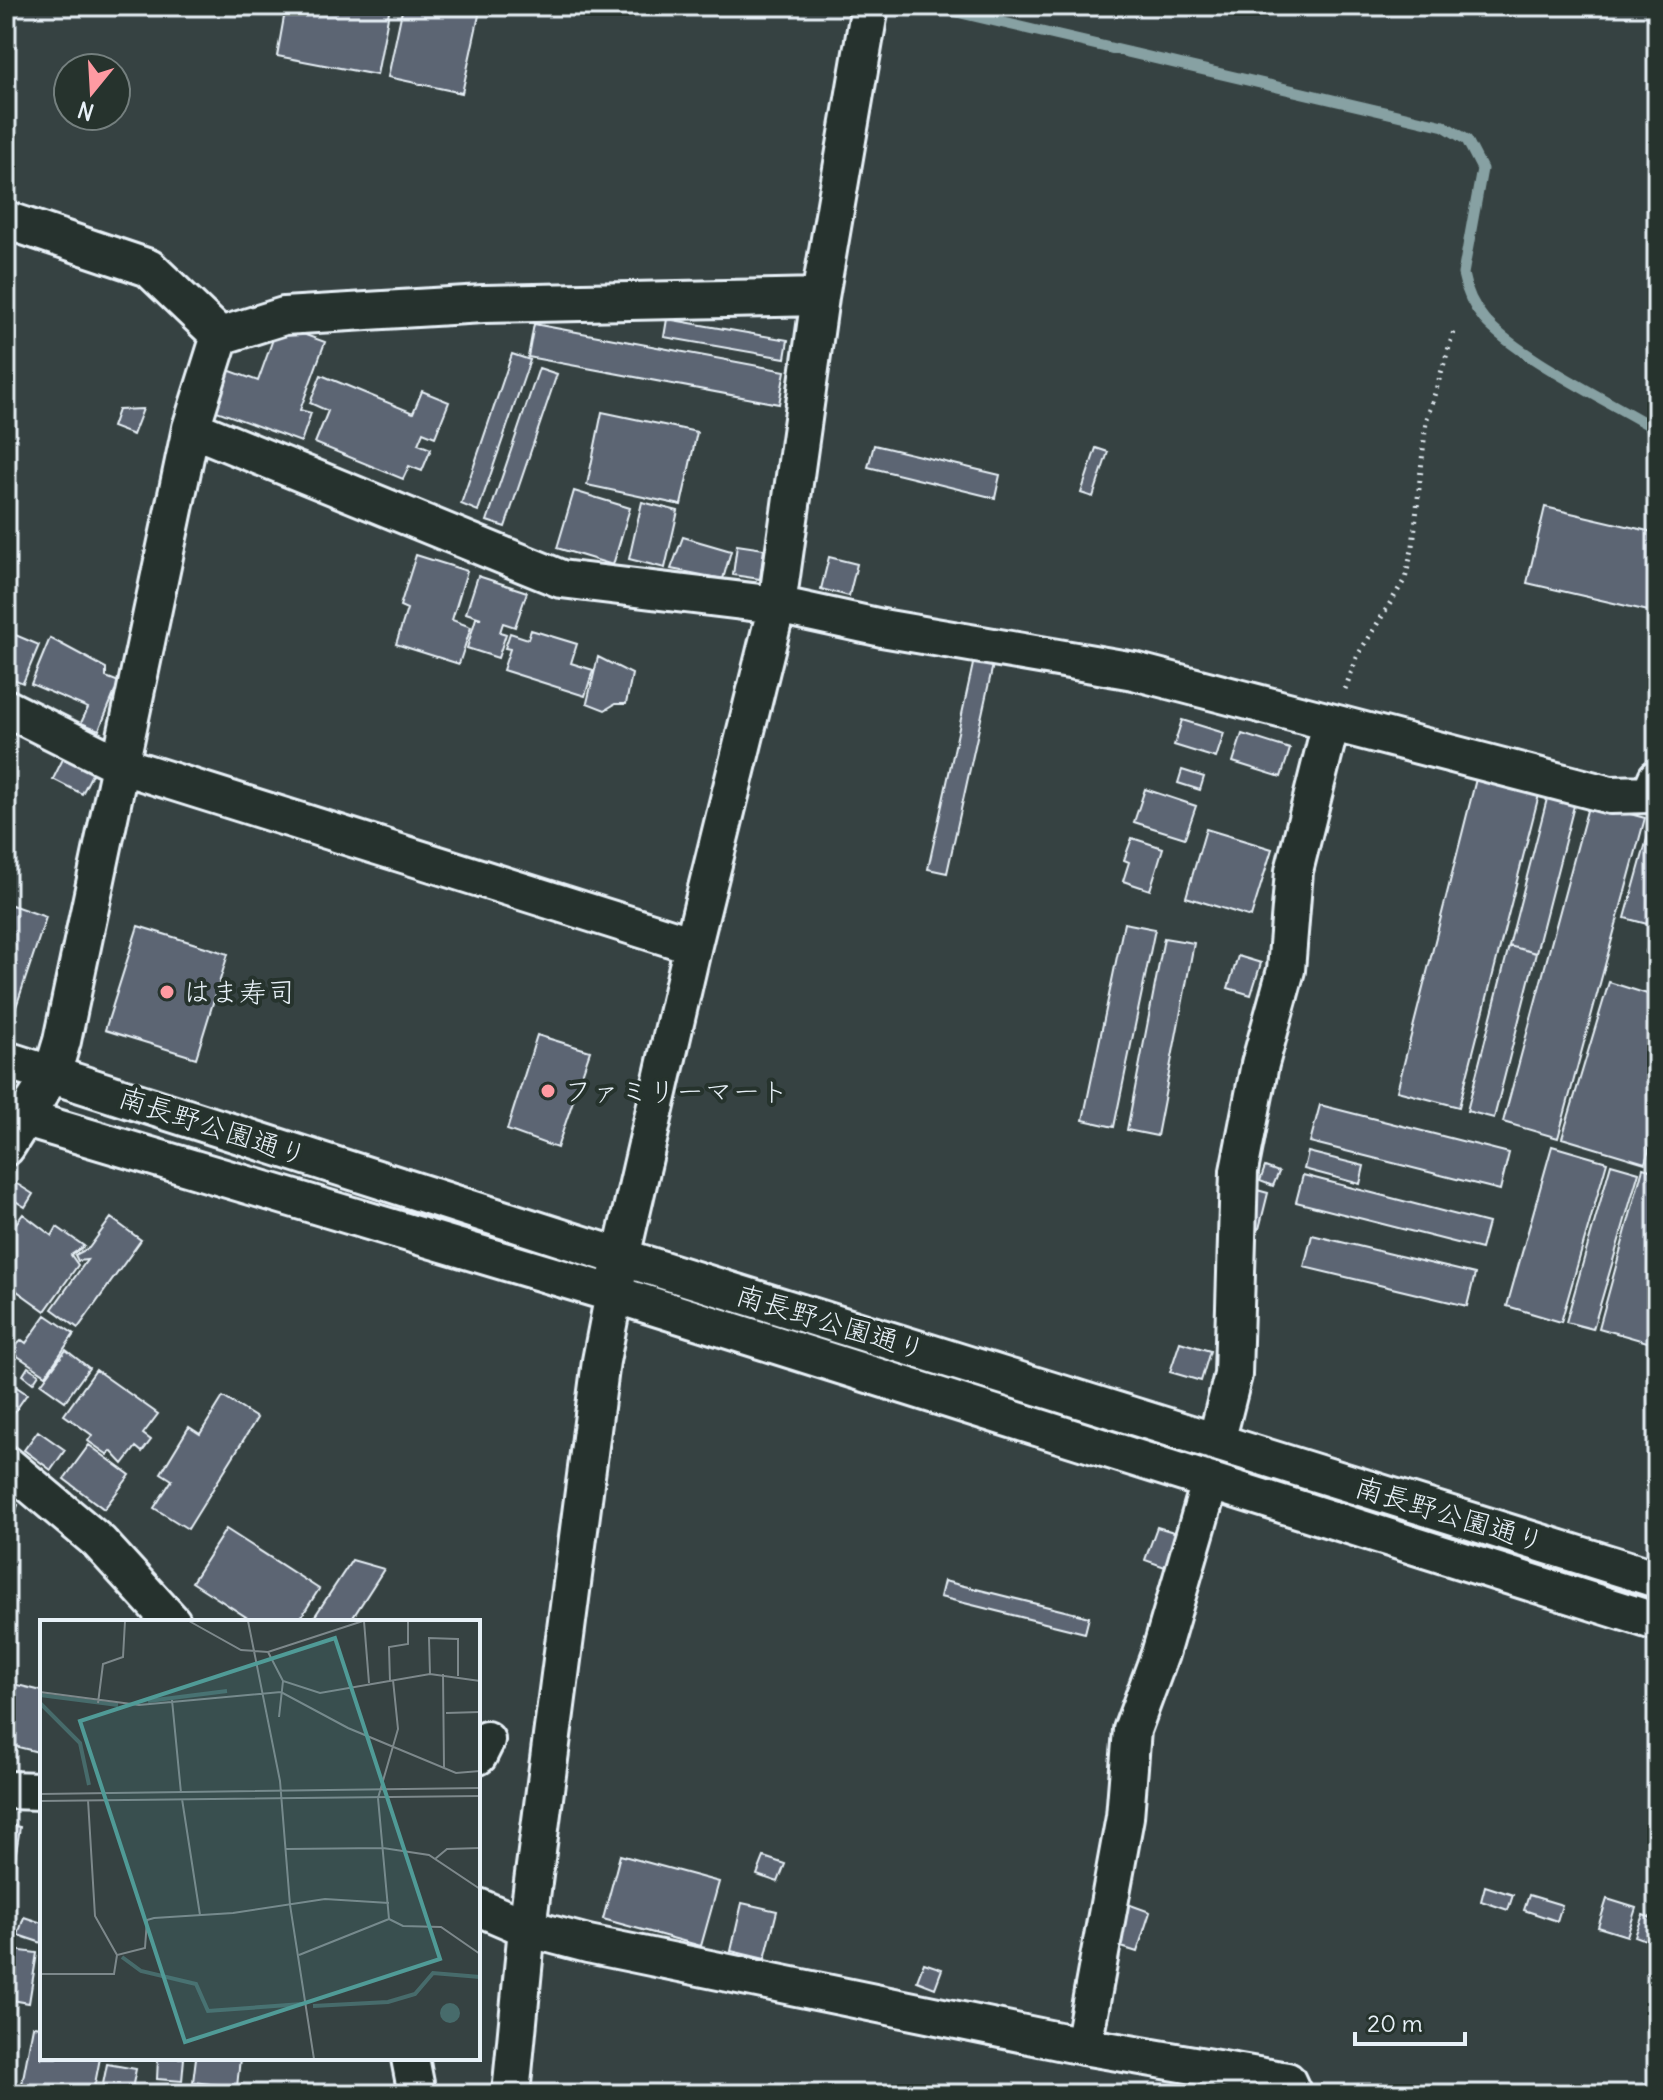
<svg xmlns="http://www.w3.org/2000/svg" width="1663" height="2100" font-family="Delius,'Klee One',sans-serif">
<rect width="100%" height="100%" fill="#364242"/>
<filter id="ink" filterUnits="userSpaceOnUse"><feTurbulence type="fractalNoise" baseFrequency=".0125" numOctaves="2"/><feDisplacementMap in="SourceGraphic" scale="16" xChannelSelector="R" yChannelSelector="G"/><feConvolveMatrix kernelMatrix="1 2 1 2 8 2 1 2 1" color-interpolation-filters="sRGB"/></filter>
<g filter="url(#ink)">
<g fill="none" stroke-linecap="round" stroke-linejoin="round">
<path stroke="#87a1a3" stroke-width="11" d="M931 6 1444 126 1467 140 1482 169 1463 274C1466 290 1473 306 1484 319 1517 357 1611 402 1657 430"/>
</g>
<path fill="#5c6573" stroke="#e8f1f8" stroke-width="2" d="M286 6H390L377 75 277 56Z
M403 6H481L462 93 388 77Z
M1045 6H1085L1084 14Z
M667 319 788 340 785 358 664 337Z
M534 324 785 371 779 404 528 357Z
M278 325 325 342 300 410 311 413 301 442 214 410 228 370 258 381Z
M512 354 530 360 478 511 461 504Z
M539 368 557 374 505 527 487 521Z
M321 375 413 413 422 391 449 402 435 437 423 432 418 444 431 449 422 471 409 466 403 479 315 443 328 411 310 403Z
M143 409 133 435 112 427 118 410Z
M602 412 697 432 681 505 587 485Z
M874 445 1000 475 995 498 868 467Z
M1096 448 1108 452 1093 497 1081 493Z
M574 491 630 508 613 565 557 548Z
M642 502 678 511 665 568 629 559Z
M1545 507 1657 533V613L1527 583Z
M683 537 731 551 723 579 671 569Z
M737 545 764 549 760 579 733 575Z
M416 555 467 571 452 620 471 627 459 664 396 644 407 609 400 606Z
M829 557 857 564 849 596 821 589Z
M478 576 527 592 515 627 503 623 500 632 506 634 498 658 467 648 476 618H481L466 613Z
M531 630 577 644 571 663 593 670 585 696 503 670 510 649 505 648 510 633 528 639Z
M6 631 39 645 23 683 6 676Z
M50 638 106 668V677L119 682 99 730 81 723 88 708 31 684Z
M975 655 994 660 947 873 928 869Z
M598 657 632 674 626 704H615L605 710 587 703Z
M1182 720 1224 733 1216 758 1174 745Z
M1242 734 1290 749 1281 777 1233 762Z
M67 751 96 766 82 794 53 779Z
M1479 767 1542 783 1459 1107 1397 1091Z
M1182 770 1204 777 1200 790 1178 783Z
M1145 789 1196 806 1185 838 1134 822Z
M1549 791 1576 798 1536 953 1509 946Z
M1589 803 1645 818 1558 1138 1503 1122Z
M1652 821 1657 823V889L1647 924 1625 918Z
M1206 829 1272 849 1251 917 1186 897Z
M1132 838 1163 848 1150 890 1123 881 1129 862 1124 860Z
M6 903 46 917 16 1007 6 1004Z
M1657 914V955L1646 952Z
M1124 923 1155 929 1114 1127 1083 1120Z
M138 926 228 954 196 1058 105 1030Z
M1164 938 1194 943 1157 1136 1127 1130Z
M1509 946 1536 953 1494 1118 1467 1111Z
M1238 956 1261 963 1251 995 1228 988Z
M1609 982 1657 997V1122L1645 1163 1562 1138Z
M537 1035 590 1051 557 1148 507 1130Z
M1320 1105 1509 1153 1500 1190 1310 1142Z
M1552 1146 1607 1162 1561 1322 1507 1306Z
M1308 1152 1364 1166 1360 1184 1304 1169Z
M1611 1164 1639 1172 1593 1329 1566 1322Z
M1265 1167 1279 1172 1273 1186 1260 1181Z
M1643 1168 1657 1172 1654 1344 1599 1328Z
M1303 1175 1488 1223 1481 1249 1296 1202Z
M9 1179 33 1194 25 1207 6 1195Z
M1250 1188 1268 1193 1259 1229 1241 1225Z
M23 1214 52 1236 57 1227 84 1246 71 1255 78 1265 45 1311 6 1283V1237Z
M111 1218 141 1240 78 1328 52 1309 87 1260 78 1261 75 1255 89 1248Z
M1312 1235 1475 1274 1467 1306 1304 1267Z
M46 1315 74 1334 46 1375 10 1351 22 1340 26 1343Z
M1180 1342 1210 1351 1201 1381 1170 1372Z
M66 1350 89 1368 65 1401 41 1384Z
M28 1367 39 1374 33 1383 23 1375Z
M96 1370 158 1414 143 1434 151 1440 142 1452 136 1447 123 1464 111 1451 108 1455 88 1441 92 1435 64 1415Z
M6 1380 27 1394 6 1424Z
M223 1397 257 1418 188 1529 154 1508 172 1480 161 1473 189 1427 200 1434Z
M38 1431 65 1450 51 1470 24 1450Z
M89 1445 130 1475 104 1509 64 1479Z
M6 1500 18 1505 6 1534Z
M1157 1527 1177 1533 1165 1567 1145 1560Z
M226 1529 319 1589 298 1622H254L192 1582Z
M352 1560 384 1569 350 1622H311Z
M944 1581 1089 1617 1085 1633 940 1597Z
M13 1684 42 1691V1753L6 1744V1715Z
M6 1824 20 1827 11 1884 6 1883Z
M620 1855 719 1882 701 1946 603 1919Z
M764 1857 785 1864 778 1882 757 1875Z
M1485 1886 1513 1895 1508 1910 1481 1901Z
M1529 1895 1562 1905 1557 1921 1524 1910Z
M1607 1899 1636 1908 1627 1936 1598 1927Z
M742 1903 777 1911 765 1959 731 1951Z
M1125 1903 1150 1912 1137 1952 1112 1944Z
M1643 1915 1657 1920V1944L1635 1936Z
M24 1917 42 1923V1943L18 1935Z
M6 1949 37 1953 29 2003 12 2000 9 2021 6 2020Z
M924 1963 942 1969 935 1988 917 1981Z
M33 2026 42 2027V2058H100L93 2094 22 2084Z
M158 2058H184L182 2081 157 2079Z
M196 2058H240L237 2087 193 2082Z
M107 2064 136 2069 131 2094H101Z
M198 2086 232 2090 231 2094H197Z"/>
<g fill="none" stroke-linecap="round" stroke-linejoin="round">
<defs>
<path id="minor" d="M6 220 149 268 220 336
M220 336 284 316 483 304 820 297
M191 428 561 579 777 605 882 628 1134 671 1610 795 1650 794 1657 778
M6 708 120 765 693 945
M6 1060 621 1257 1657 1579
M6 1113 614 1294 1657 1622
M6 1147 52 1074 62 1041 191 428 220 336
M1216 1442 1233 1375 1239 1171 1260 1064 1286 970 1294 871 1331 723
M6 1464 99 1542 172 1622
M478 1756 486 1740
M6 1790 42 1791
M478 1907 527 1928 588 1944 1083 2046 1287 2081 1293 2094
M1083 2046 1125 1817 1132 1730 1160 1654 1210 1482
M410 2058 417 2094
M511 2094 527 1928 601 1361 621 1257 693 945 777 605 820 297 870 6"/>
</defs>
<use href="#minor" stroke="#e8f1f8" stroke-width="42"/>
<path stroke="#e8f1f8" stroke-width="5" stroke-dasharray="2 6" stroke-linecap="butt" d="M1345 689 1358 655 1405 579 1413 546 1426 422 1454 331"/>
<use href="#minor" stroke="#26332d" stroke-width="36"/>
</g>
</g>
<g fill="#ff9aa2" stroke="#26332d" stroke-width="3">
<circle cx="167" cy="992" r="8"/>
<circle cx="548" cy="1091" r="8"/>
</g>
<g text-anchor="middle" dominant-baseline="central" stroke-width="8" stroke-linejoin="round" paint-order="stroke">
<g font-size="28" fill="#e8f1f8" stroke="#26332d" text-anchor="start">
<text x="183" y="992">はま寿司</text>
<text x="564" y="1091">ファミリーマート</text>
</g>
<g font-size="28" fill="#e8f1f8" stroke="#26332d">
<text transform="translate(213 1126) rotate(18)">南長野公園通り</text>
<text transform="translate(831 1322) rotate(17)">南長野公園通り</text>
<text transform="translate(1450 1514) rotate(17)">南長野公園通り</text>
</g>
</g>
<g transform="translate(40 1620)">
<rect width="440" height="440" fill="#364242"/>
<path d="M400 393a10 10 0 1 1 20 0a10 10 0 1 1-20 0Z" fill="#476b6b"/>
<path fill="none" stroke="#476b6b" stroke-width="4" d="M0 75 78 85M108 81 187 71M0 83 40 123 49 165M82 337 101 351 156 364 168 391 262 384M273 386 348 382 375 374 393 353 440 357"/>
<path fill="none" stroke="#7d888b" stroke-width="2" d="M149 1 201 30 228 32 323 1M208 1 240 161 250 285 274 439M324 1 329 63M228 32 243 61 280 73 390 54 440 61M390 54 389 18 418 19V56M403 54 404 147M350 61 349 27 368 24V1M0 72 99 85 241 72 308 108 416 153 440 151M132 80 141 173M58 83 63 44 83 37 85 1M406 93 440 92M239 97 243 61M0 174 440 168M142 179 160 295M48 180 55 296 77 335M0 181 440 176M246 229 343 228 389 235 440 269M395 239 407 229 440 228M349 299 338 178 358 109 353 60M349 299 363 306 401 307 440 334M259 335 349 299M0 354H74L77 335 105 328 107 300 114 298 193 293 285 279 349 283"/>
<path fill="#509b97" fill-opacity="0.15" stroke="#509b97" stroke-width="4" d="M295 18 400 339 145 422 40 101Z"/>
<rect width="440" height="440" fill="none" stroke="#e8f1f8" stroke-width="4"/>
</g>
<rect width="1663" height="2100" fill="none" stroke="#26332d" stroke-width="32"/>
<rect x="16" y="16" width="1631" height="2068" fill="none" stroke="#e8f1f8" stroke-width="3" filter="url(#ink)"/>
<g transform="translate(92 92) rotate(198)"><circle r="38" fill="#26332d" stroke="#747f7e" stroke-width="2"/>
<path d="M0-6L14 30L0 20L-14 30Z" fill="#ff9aa2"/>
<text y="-12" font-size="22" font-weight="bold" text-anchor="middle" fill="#e8f1f8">N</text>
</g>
<path d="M1355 2032v12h110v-12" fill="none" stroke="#e8f1f8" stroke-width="4"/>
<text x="1367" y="2032" font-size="24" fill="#e8f1f8" stroke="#26332d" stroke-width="6" paint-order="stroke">20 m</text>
</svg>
